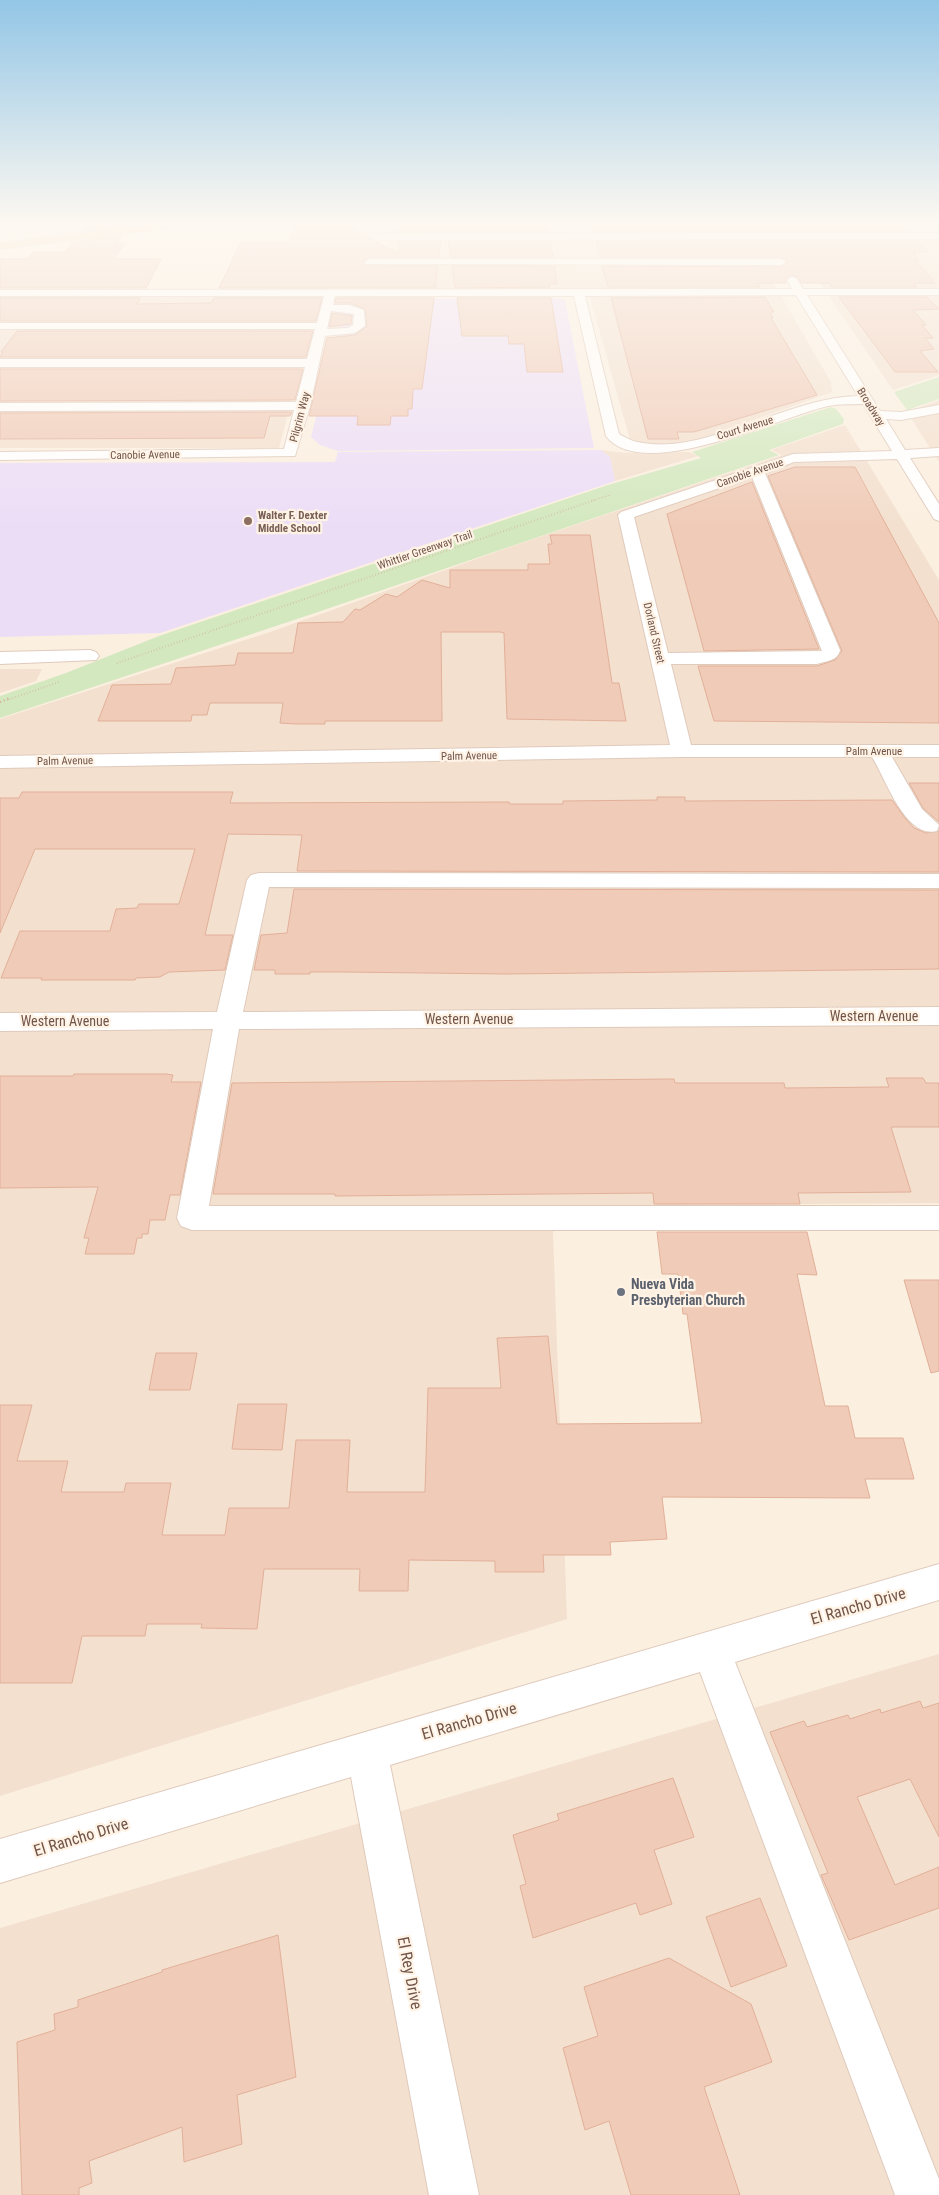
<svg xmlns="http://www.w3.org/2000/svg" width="939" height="2195" font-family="'Roboto Condensed',sans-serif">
<rect width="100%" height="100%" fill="#fbefe0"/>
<path fill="#f3e0cf" d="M391 222H738L831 382 832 392 697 440 675 444 641 443 630 440 588 290 382 289Z
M778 222H939V375L893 390Z
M0 297H319L279 448H0Z
M939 400V462L907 412Z
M845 425 939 580V1203L552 1206 567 1619 0 1796V719L270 632 510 547 782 455 771 450Z
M601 450 626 453 689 452 698 456 615 481 610 457Z
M0 669H42L36 681 0 693Z
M939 1654V2195H0V1928Z"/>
<path fill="#ecddf7" d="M560 298 565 300 594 448 338 451 320 445 311 437 346 299Z
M601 450 610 457 615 481 160 633 0 637V463L335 462 338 452Z"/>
<path fill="#d3e8bf" d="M939 377V399L907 410 894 392Z
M831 407 836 409 844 419 843 424 769 450 779 455 312 614 0 718V696L66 673 159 636 355 570 608 485 701 458 692 452Z"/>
<path fill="#f0cbb8" stroke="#e2b099" d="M90 222H133L130 225 82 231Z
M296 222H340L399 254V242H441L439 257H370L363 261 366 266H438L435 288H219L241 242H289Z
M444 222 443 232H400V223Z
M445 222H547L548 232H447Z
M590 222H899L908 231 593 232Z
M122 236 116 244H125L113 259H161L146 288H0V259H26L33 252H65L73 242Z
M596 241H917L928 252H914L916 254H913L919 260H915L935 283H913L917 287H832L829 283H801L798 277 792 275 786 278V283H757L760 287H608L602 266 781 267 788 261 781 257H600Z
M448 242H550L553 257H451Z
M452 266H554L557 284H549L550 287 455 288Z
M765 297 774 312H770L773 318H771L817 395 694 432H677L679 439H648L611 298Z
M839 297H927L939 309 913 310 926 325H922L933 338H925L934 349 920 351 938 372H895Z
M0 298H140L137 304 211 303 214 298H322L316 321H0Z
M336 298H434L422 389H413L412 409H408V416H391L390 425H357L358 416H309L327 338 355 335 367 326 365 309 350 303H335Z
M457 298H551L563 372H527L524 344H509L508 336H462Z
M332 313 352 316 351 324 329 327Z
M17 331H313L306 357H0L3 352H1Z
M0 369H303L295 400 0 401Z
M292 412 290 416H270L264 438 0 439V413Z
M795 467H855L939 623V723L714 721 698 666H817L835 660 842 651 768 476Z
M752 482 819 649 704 651 667 514Z
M550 535H590L612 683H619L626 721 507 719 504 633 500 632H441L442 721H325V724H296L280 723 283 703H210L207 715H192L191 721H98L112 685 171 684 176 668 235 665 238 653H293L298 623 343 622 355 609 360 610 386 594 397 597 422 580 450 588V570H528V564H550L548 544H552Z
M909 783H939V822L923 808Z
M22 792H233L230 803 509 802 510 804H563V801L657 800V797H685V801L892 800 905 818 914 828 926 833 939 831V872L297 871 302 835 228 834 205 935H233L225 970 169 972 160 977 136 978 135 980H41L42 978H1L20 931H110L116 909 137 908 139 904H179L195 849H35L0 933V798H19Z
M294 889 939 890V969L506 974 346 972H310V974H275V970H254L261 935 287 933Z
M74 1074H166L173 1075 171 1082H201L180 1195H170L165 1220H150L148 1234H142V1238H137L134 1254H85L89 1238H84L98 1187 0 1188V1076H73Z
M886 1078H923L926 1083H939V1127H891L911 1192 798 1193 800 1204H654L653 1193 335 1196V1194H213L232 1083 674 1079 675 1083H784L785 1088 889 1087Z
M657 1232H807L817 1275 797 1274 825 1406H848L855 1438H903L914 1479H865L870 1498 662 1497 667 1539 610 1542 611 1555H543L544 1572H495V1561L409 1560 408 1591H359L360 1569H264L257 1629 201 1628 202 1624H147L145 1636H82L72 1683H0V1405H32L17 1461H68L61 1492H124L126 1483H171L162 1535H225L229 1508H289L296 1440H350L347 1492H425L428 1388H501L497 1338 548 1336 557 1424 702 1423 687 1314H683L678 1274H662Z
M904 1280H939V1371L931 1373Z
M156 1353H197L190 1390H149Z
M238 1404H287L282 1450 232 1449Z
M920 1701 923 1708 939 1703V1837L910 1779 857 1797 895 1885 939 1867V1908L849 1940 821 1875 828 1873 770 1732 804 1721 807 1727 848 1715 850 1719 880 1709 881 1713Z
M673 1778 694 1837 654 1850 672 1904 640 1915 636 1903 533 1938 520 1886 526 1884 513 1835 559 1820 557 1814Z
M760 1898 787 1966 731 1987 706 1917Z
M278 1935 296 2077 237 2095 242 2144 184 2162 182 2127 89 2161 92 2183 79 2188V2195H22L17 2042 55 2030 54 2014 78 2007V2000L162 1972V1970Z
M669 1958 751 2004 772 2062 704 2087 740 2195H631L609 2121 585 2130 563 2048 598 2036 584 1987Z"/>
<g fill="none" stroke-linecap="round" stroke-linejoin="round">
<defs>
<path id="minor" d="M2 222H12L0 233V224Z
M140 222H150L143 231 140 232 135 229Z
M939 233V239L375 240 370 237 375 234Z
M370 259H781L786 262 781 265 366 264 365 262Z
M792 277 796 278 803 289H939V295H807L880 411 901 412 939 405V413L901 420 886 419 905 450 939 448V456L910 458 939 504V521L934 519 897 459 794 462 765 473 840 650C838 661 826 661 817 664H671L691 745H939V757H892L922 809 939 825 937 831C905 839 886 779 872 757H682L0 768V756L670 745 618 515 621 512 793 454 892 451 863 404C851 404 839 404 828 406 783 416 641 484 606 436L574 296H335L333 305H349L364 310 365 326 355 333 325 336 310 406 295 456 0 460V452L284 449 294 410 0 411V403L296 402 305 367H0V359H307L315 329H0V323H317L324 296H0V290L792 289 787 280ZM796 295 858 396C787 397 704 457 637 442 631 441 625 437 619 434L585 296ZM331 311 354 314 353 325 348 328 327 329ZM752 477 822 651 668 653 634 517Z
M90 650 96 652 99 656 96 660 0 664V652Z
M259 873 939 874V888L269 887 243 1012 939 1007V1025L239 1029 209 1206H939V1230H192L181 1226 177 1218 213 1029 0 1031V1013L217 1012 247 880 251 875Z
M939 1564V1600L735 1662 939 2179V2195H895L700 1672 390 1765 479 2195H429L351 1777 0 1883V1839Z"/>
<path id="major" d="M174 222H200L195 225 0 249V243Z"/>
</defs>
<use href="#minor" stroke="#dfcabc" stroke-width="2"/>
<use href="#major" stroke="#d7cfcc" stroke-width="2"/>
<path stroke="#d4ae9c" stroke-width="1" stroke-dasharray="0.5 1" stroke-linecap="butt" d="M591 501 610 495"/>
<path stroke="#d4ae9c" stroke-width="2" stroke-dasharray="0.5 2.5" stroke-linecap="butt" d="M117 663 595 500
M7 700 59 682"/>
<path stroke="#d4ae9c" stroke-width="2.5" stroke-dasharray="1 3" stroke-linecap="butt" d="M0 702 10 698"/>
<use href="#minor" fill="#fff" fill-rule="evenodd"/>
<use href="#major" fill="#facf99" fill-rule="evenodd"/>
</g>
<linearGradient id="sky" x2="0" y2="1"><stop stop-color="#93c6e6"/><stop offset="0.42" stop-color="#fdf8f1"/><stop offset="1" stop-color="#fdf8f1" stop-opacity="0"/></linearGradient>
<rect width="939" height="529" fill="url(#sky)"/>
<circle fill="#8d6e63" stroke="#fff3e6" stroke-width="2" cx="248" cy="521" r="5"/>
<circle fill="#6b7280" stroke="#fff3e6" stroke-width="2" cx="621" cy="1292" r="5"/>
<g text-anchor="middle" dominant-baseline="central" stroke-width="4.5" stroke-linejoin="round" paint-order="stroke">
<g font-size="11" fill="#715448" stroke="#fff3e6">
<text transform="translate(871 407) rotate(58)">Broadway</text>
<text transform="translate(300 417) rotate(-75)">Pilgrim Way</text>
<text transform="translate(745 428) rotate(-17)">Court Avenue</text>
<text transform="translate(145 455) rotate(-1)">Canobie Avenue</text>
<text transform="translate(750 473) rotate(-19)">Canobie Avenue</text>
<text transform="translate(425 550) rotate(-19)">Whittier Greenway Trail</text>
<text transform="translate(654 633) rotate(77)">Dorland Street</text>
<text x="874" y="751">Palm Avenue</text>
<text transform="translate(469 756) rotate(-1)">Palm Avenue</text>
<text transform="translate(65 761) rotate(-1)">Palm Avenue</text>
</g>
<g font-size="11" font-weight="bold" fill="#785e54" stroke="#fff3e6" text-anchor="start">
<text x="258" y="515">Walter F. Dexter<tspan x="258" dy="13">Middle School</tspan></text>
</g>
<g font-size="14" fill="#715448" stroke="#fff3e6">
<text x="874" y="1016">Western Avenue</text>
<text x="469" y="1019">Western Avenue</text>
<text x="65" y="1021">Western Avenue</text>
</g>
<g font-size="14" font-weight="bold" fill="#5b616d" stroke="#fff3e6" text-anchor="start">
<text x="631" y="1284">Nueva Vida<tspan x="631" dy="16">Presbyterian Church</tspan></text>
</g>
<g font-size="16" fill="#715448" stroke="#fff3e6">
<text transform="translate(858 1606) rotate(-16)">El Rancho Drive</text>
<text transform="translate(469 1721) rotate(-16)">El Rancho Drive</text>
<text transform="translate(81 1837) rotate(-17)">El Rancho Drive</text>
<text transform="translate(410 1973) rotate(79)">El Rey Drive</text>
</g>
</g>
</svg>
